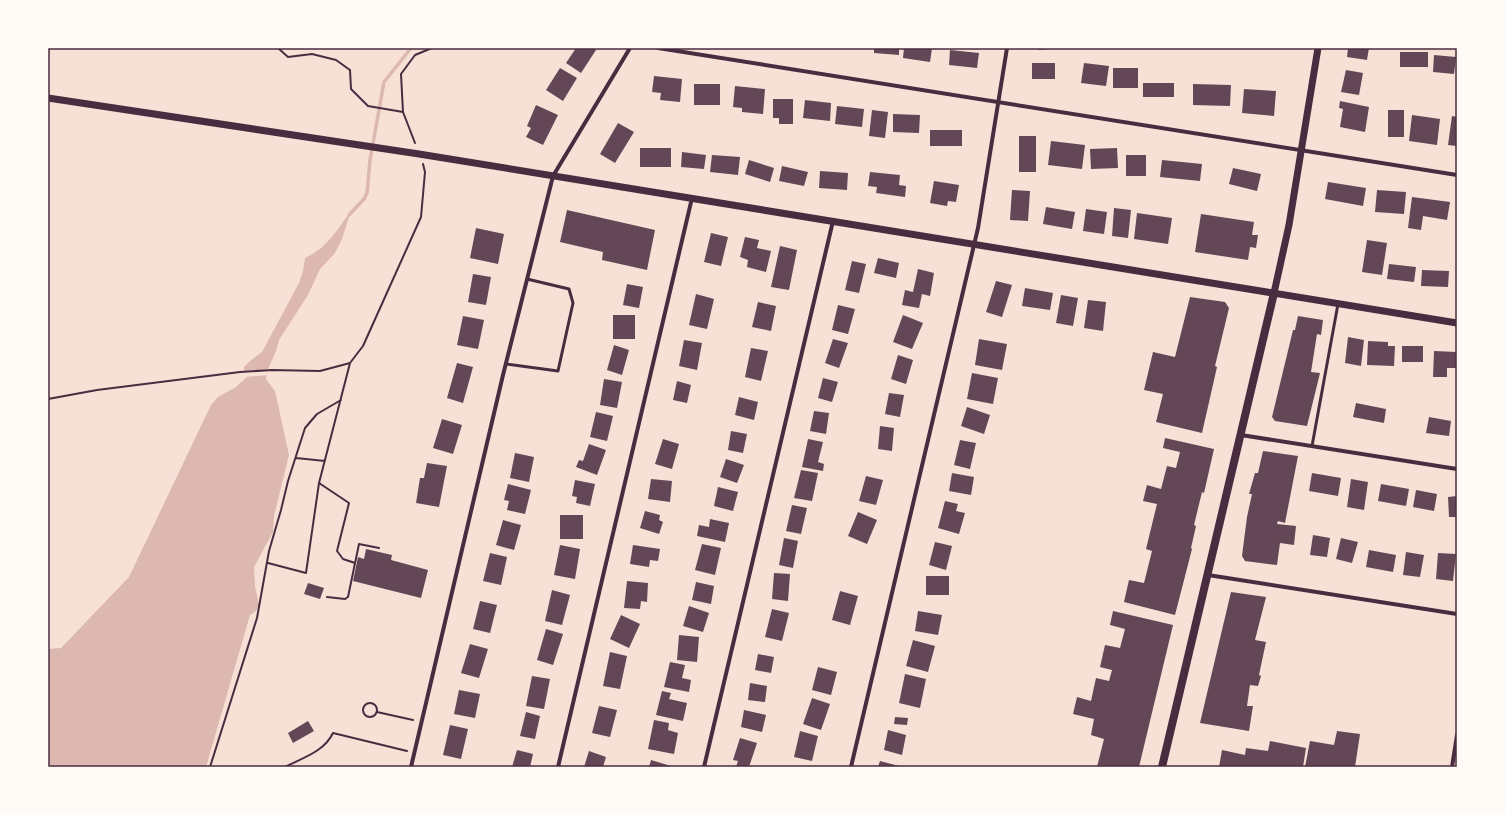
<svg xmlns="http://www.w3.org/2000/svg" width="1505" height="815" font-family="Georgia,serif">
<rect width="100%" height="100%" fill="#f7e1d7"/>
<path fill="#dcb8b0" d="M351 211 342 239 335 253 320 269 308 295 279 340 276 351 268 369 266 379 275 391 289 455 274 516 273 532 254 567 255 586 259 605 256 611 250 615 206 767H48V649L61 648 129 577 211 405 218 397 236 387 247 377 244 371V367L250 361 262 352 299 283 303 271 305 258C327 248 337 230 351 211Z"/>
<path fill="#f7e1d7" d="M270 369 268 375 244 377 242 371Z"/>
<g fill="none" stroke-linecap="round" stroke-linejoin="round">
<path stroke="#dcb8b0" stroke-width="3.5" d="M349 215 364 199 367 193 370 160 384 82 411 48"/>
</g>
<path fill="#644757" d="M576 48H593L596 50 581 73 566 63Z
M874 48H899V55L874 53Z
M904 48H932L930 62 903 58Z
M1038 48H1049V49L1038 50Z
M1348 48H1369L1367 60 1347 57Z
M950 50 979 53 977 68 949 65Z
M1400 52H1428V67H1400Z
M1434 55 1456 57 1454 74 1433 72Z
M1032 63H1055V79H1032Z
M1084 63 1109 66 1106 86 1081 83Z
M560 68 577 78 563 101 546 90Z
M1113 68H1138V88H1113Z
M1346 70 1363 73 1359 95 1341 92Z
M654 76 682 79 680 102 660 100 661 93 652 92Z
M1143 83H1174V97H1143Z
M694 84H720V105H694Z
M1193 84 1231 85 1230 106 1193 105Z
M735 86 765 89 763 114 742 112V108L733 107Z
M1244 89 1276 91 1274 116 1242 113Z
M773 99H793V124H779V118H773Z
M805 100 831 103 830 121 803 118Z
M1340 101 1369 107 1365 132 1340 127 1343 109 1339 108Z
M536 105 558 115 543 145 526 137 531 128 527 126Z
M837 106 864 109 862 127 835 124Z
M872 110 888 112 885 138 869 136Z
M1388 110H1404V137H1388Z
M893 114 920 115 919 133 893 132Z
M1412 115 1440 119 1437 145 1409 141Z
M1452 116 1457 117V146L1448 145Z
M618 123 634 132 615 163 600 154Z
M930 130H962V146H930Z
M1019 136H1036V172H1019Z
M1051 141 1085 145 1082 169 1048 165Z
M640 148H671V167H640Z
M1117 148 1118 168 1091 169 1090 149Z
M682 152 706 155 704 169 681 167Z
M712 155 740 157 738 175 710 172Z
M1126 155H1146V176H1126Z
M749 160 774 168 770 182 745 174Z
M1162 160 1202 164 1200 181 1160 177Z
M782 166 808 172 804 186 779 181Z
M1233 168 1261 174 1257 191 1229 184Z
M820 171 848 173 847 190 819 188Z
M870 172 900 175 899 185 906 186 905 197 876 193 877 187 868 186Z
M934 181 959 185 956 202 948 201 947 206 930 203Z
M1328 182 1366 188 1363 206 1325 199Z
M1012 190 1030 191 1028 221 1010 220Z
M1377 190 1406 192 1404 214 1375 212Z
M1412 197 1450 202 1447 220 1423 216 1421 230 1408 228Z
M1046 207 1075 212 1072 229 1043 224Z
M1114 208 1131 210 1128 238 1112 236Z
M1086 209 1107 212 1104 234 1083 231Z
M567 210 655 230 647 270 602 260 603 252 560 242Z
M1137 213 1172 218 1168 244 1134 239Z
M1201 214 1254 222 1252 235H1258L1256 248 1250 247 1248 260 1195 252Z
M476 228 504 234 498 264 470 258Z
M711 233 728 237 721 266 704 262Z
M745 237 759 240 757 248 771 251 766 272 747 267 748 260 740 257Z
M1367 240 1387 243 1382 275 1362 272Z
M780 246 797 250 789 290 771 287Z
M878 258 899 263 896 278 874 273Z
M852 261 866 264 859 293 845 290Z
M1389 264 1416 267 1414 282 1387 279Z
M918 269 934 273 930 296 922 294 919 308 902 305 905 290 913 292Z
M1422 270 1449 271 1448 287 1421 286Z
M473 274 491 277 486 305 468 302Z
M996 281 1012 285 1002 317 986 312Z
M627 284 643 287 639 308 623 305Z
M1025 288 1053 293 1050 310 1022 306Z
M696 294 714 299 707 329 689 325Z
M1061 295 1078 298 1073 326 1056 323Z
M1190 297 1225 302 1229 308 1215 366 1217 367 1202 433 1156 422 1163 394 1144 390 1153 352 1175 357Z
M1088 300 1106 302 1103 331 1084 328Z
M758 302 776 306 771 331 752 327Z
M838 305 855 309 848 334 832 330Z
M613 315H635V339H613Z
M903 315 923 323 912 349 893 342Z
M463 316 484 320 478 349 457 345Z
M1298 316 1323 320 1321 335 1317 334 1311 372 1320 373 1307 426 1275 421 1272 417 1293 330H1295Z
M1348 337 1364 340 1361 366 1345 363Z
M833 339 848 343 839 368 825 363Z
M979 339 1007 344 1002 370 975 365Z
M684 340 702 343 697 370 679 366Z
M1368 341 1388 342V346H1395L1394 366 1367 365Z
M614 345 629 350 622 375 607 370Z
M1402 346H1423V362H1402Z
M751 348 768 351 761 381 745 377Z
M1434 351 1457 352V368H1447V377H1433Z
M898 355 913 360 906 384 891 379Z
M457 363 473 367 463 403 447 398Z
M972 373 998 378 993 404 967 399Z
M823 378 838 382 832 402 818 398Z
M604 379 622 382 617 408 600 405Z
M677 381 691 385 687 403 673 400Z
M889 393 904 395 900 417 885 414Z
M739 397 758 402 754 420 735 415Z
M1356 403 1386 409 1384 423 1353 417Z
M967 407 990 415 984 434 961 426Z
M814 411 829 413 826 434 810 431Z
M596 412 613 416 607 441 590 437Z
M1429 417 1451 421 1449 436 1426 433Z
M442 419 462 425 453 454 433 448Z
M880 426 894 428 892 451 878 449Z
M731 431 747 434 743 453 728 450Z
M1165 438 1214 449 1204 493 1202 492 1194 525 1196 526 1191 548 1192 549 1175 615 1124 602 1129 580 1144 583 1152 551 1146 549 1157 504 1143 501 1147 485 1161 489 1167 466 1176 468 1180 452 1163 448Z
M663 439 679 444 672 469 655 464Z
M808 439 823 442 818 462 824 464 823 471 802 467Z
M960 440 976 443 970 469 954 465Z
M589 444 606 450 597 475 576 467 579 460 583 461Z
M1263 451 1298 456 1285 523 1278 521 1277 524 1296 526 1294 545 1280 543 1277 565 1245 561 1242 556 1247 517 1252 494H1249L1255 473H1258Z
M515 453 534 457 529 482 510 478Z
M726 459 744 465 737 483 720 477Z
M427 463 447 466 439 507 416 503 420 478H424Z
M801 470 818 473 812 501 794 498Z
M952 473 974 477 971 495 949 491Z
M1312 473 1341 478 1338 496 1309 491Z
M866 476 883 480 876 505 859 501Z
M651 479 672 481 670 502 648 499Z
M1351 479 1368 482 1364 510 1347 507Z
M575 480 595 484 590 506 576 503 577 497 572 496Z
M508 484 531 490 525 514 507 510 509 501 504 500Z
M1381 484 1409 489 1406 506 1378 501Z
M718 487 738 492 733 511 714 506Z
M1416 490 1437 494 1434 511 1413 507Z
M1457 496V517H1449L1448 497Z
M945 501 958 504 956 511 965 513 959 534 938 528Z
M792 505 807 508 801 534 786 531Z
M645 511 660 515 659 520 663 522 659 534 640 528Z
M858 512 877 520 867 544 848 536Z
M560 515H583V539H560Z
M710 519 729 523 725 542 697 536 699 525 709 527Z
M503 520 521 525 514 550 496 545Z
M1313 535 1330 538 1327 557 1310 555Z
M784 538 798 541 793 568 779 565Z
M1341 538 1358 542 1352 563 1336 559Z
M935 542 952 546 946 570 929 565Z
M702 544 721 548 715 575 695 570Z
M560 545 580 549 575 579 554 575Z
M633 545 660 549 658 561 650 560 649 567 630 564Z
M366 549 392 555 391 560 428 570 421 598 353 581 358 557 364 559Z
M1369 550 1396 555 1393 572 1366 567Z
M1406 552 1424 555 1420 577 1403 575Z
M490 553 507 557 501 585 483 581Z
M1438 553 1456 554 1453 581 1436 579Z
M774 573 790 574 788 601 772 599Z
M926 576H949V595H926Z
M627 581 648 583 647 602 641 601 640 609 624 608Z
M696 582 714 586 711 604 692 600Z
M308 583 324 588 320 599 304 594Z
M552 590 570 595 562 625 545 621Z
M840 591 858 596 850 625 832 620Z
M1231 592 1266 597 1255 640 1266 642 1259 675 1261 676 1258 686 1250 685 1247 706H1253L1249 731 1200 723Z
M480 601 497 605 490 633 473 629Z
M689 606 709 613 703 632 683 626Z
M772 609 789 613 782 641 765 637Z
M918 611 942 615 938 635 915 631Z
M1113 611 1173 625 1139 767H1097L1104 739 1091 735 1094 719 1073 714 1077 697 1091 701 1096 678 1109 681 1112 670 1100 667 1105 645 1120 648 1125 629 1110 625Z
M621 615 640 624 629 648 610 639Z
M546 629 563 634 553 665 537 660Z
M679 635 699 637 697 662 677 660Z
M913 640 935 646 928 672 906 666Z
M470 644 488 649 479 678 461 673Z
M610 652 627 656 620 689 603 686Z
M758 654 774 657 771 673 755 670Z
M670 662 685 665 682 678 691 680 689 692 664 687Z
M818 667 837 672 831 695 812 690Z
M905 674 926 679 920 708 899 703Z
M532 676 550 679 544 709 526 706Z
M750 683 767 686 765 702 748 700Z
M459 690 480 694 475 718 454 714Z
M662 691 671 693 669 699 687 703 683 721 656 715Z
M812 698 830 704 821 730 803 724Z
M599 706 617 710 610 737 592 733Z
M744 710 766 715 762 732 741 727Z
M526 712 540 716 535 739 520 736Z
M895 717 908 718 907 725 894 724Z
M654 720 669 723 668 730 678 733 674 754 648 749Z
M308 721 314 731 293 743 288 733Z
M450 725 468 729 461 759 443 755Z
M888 730 906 735 902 755 884 750Z
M800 731 818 736 812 761 794 757Z
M1337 731 1360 734 1355 767H1305L1310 741 1334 745Z
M740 738 757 743 749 767H736L738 761 733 760Z
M1270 741 1306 748 1303 767H1219L1222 750 1245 755 1246 748 1268 751Z
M517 750 533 754 530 767H512Z
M589 751 606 757 603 767H584Z
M651 760 671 766V767H649Z
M880 761 899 766 898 767H878Z"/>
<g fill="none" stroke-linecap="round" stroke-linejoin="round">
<path stroke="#4a2c40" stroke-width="2" d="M278 48 288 57 312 54 336 60 350 70 351 89 368 106 403 112
M415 143 403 112 401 74 415 55 432 48
M48 399 97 390 240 372 272 370 320 371 350 363 363 346 421 217 425 172 423 164
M296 458 325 461
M319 483 349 503 337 551 343 559 355 563
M268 563 306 573 319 483 350 363
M327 597 345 599 348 597 359 544 379 548
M363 710a7 7 0 1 1 14 0a7 7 0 1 1-14 0Z
M377 712 413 720
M210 767 257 618 269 551 281 510 288 481 305 428 317 414 341 400
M285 767C302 758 324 752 333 733L407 751"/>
<path stroke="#4a2c40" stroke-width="3" d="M506 364 558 371 573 303 569 289 527 279
M1312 446 1338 304"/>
<path stroke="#4a2c40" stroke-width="4" d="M658 48 1457 175
M1241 435 1457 469
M1208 575 1457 614
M411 767 503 375 553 176 630 48
M558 767 692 198
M704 767 833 221
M851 767 978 228 1007 48
M1452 767 1457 735"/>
<path stroke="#4a2c40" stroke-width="7" d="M48 98 419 154 1457 323
M1274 293 1289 225 1318 48"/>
<path stroke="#4a2c40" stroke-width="8" d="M1162 767 1274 293"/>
</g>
<rect width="1505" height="815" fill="none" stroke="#fffaf5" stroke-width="98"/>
<rect x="49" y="49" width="1407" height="717" fill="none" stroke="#4a2c40" stroke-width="1.5"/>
</svg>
